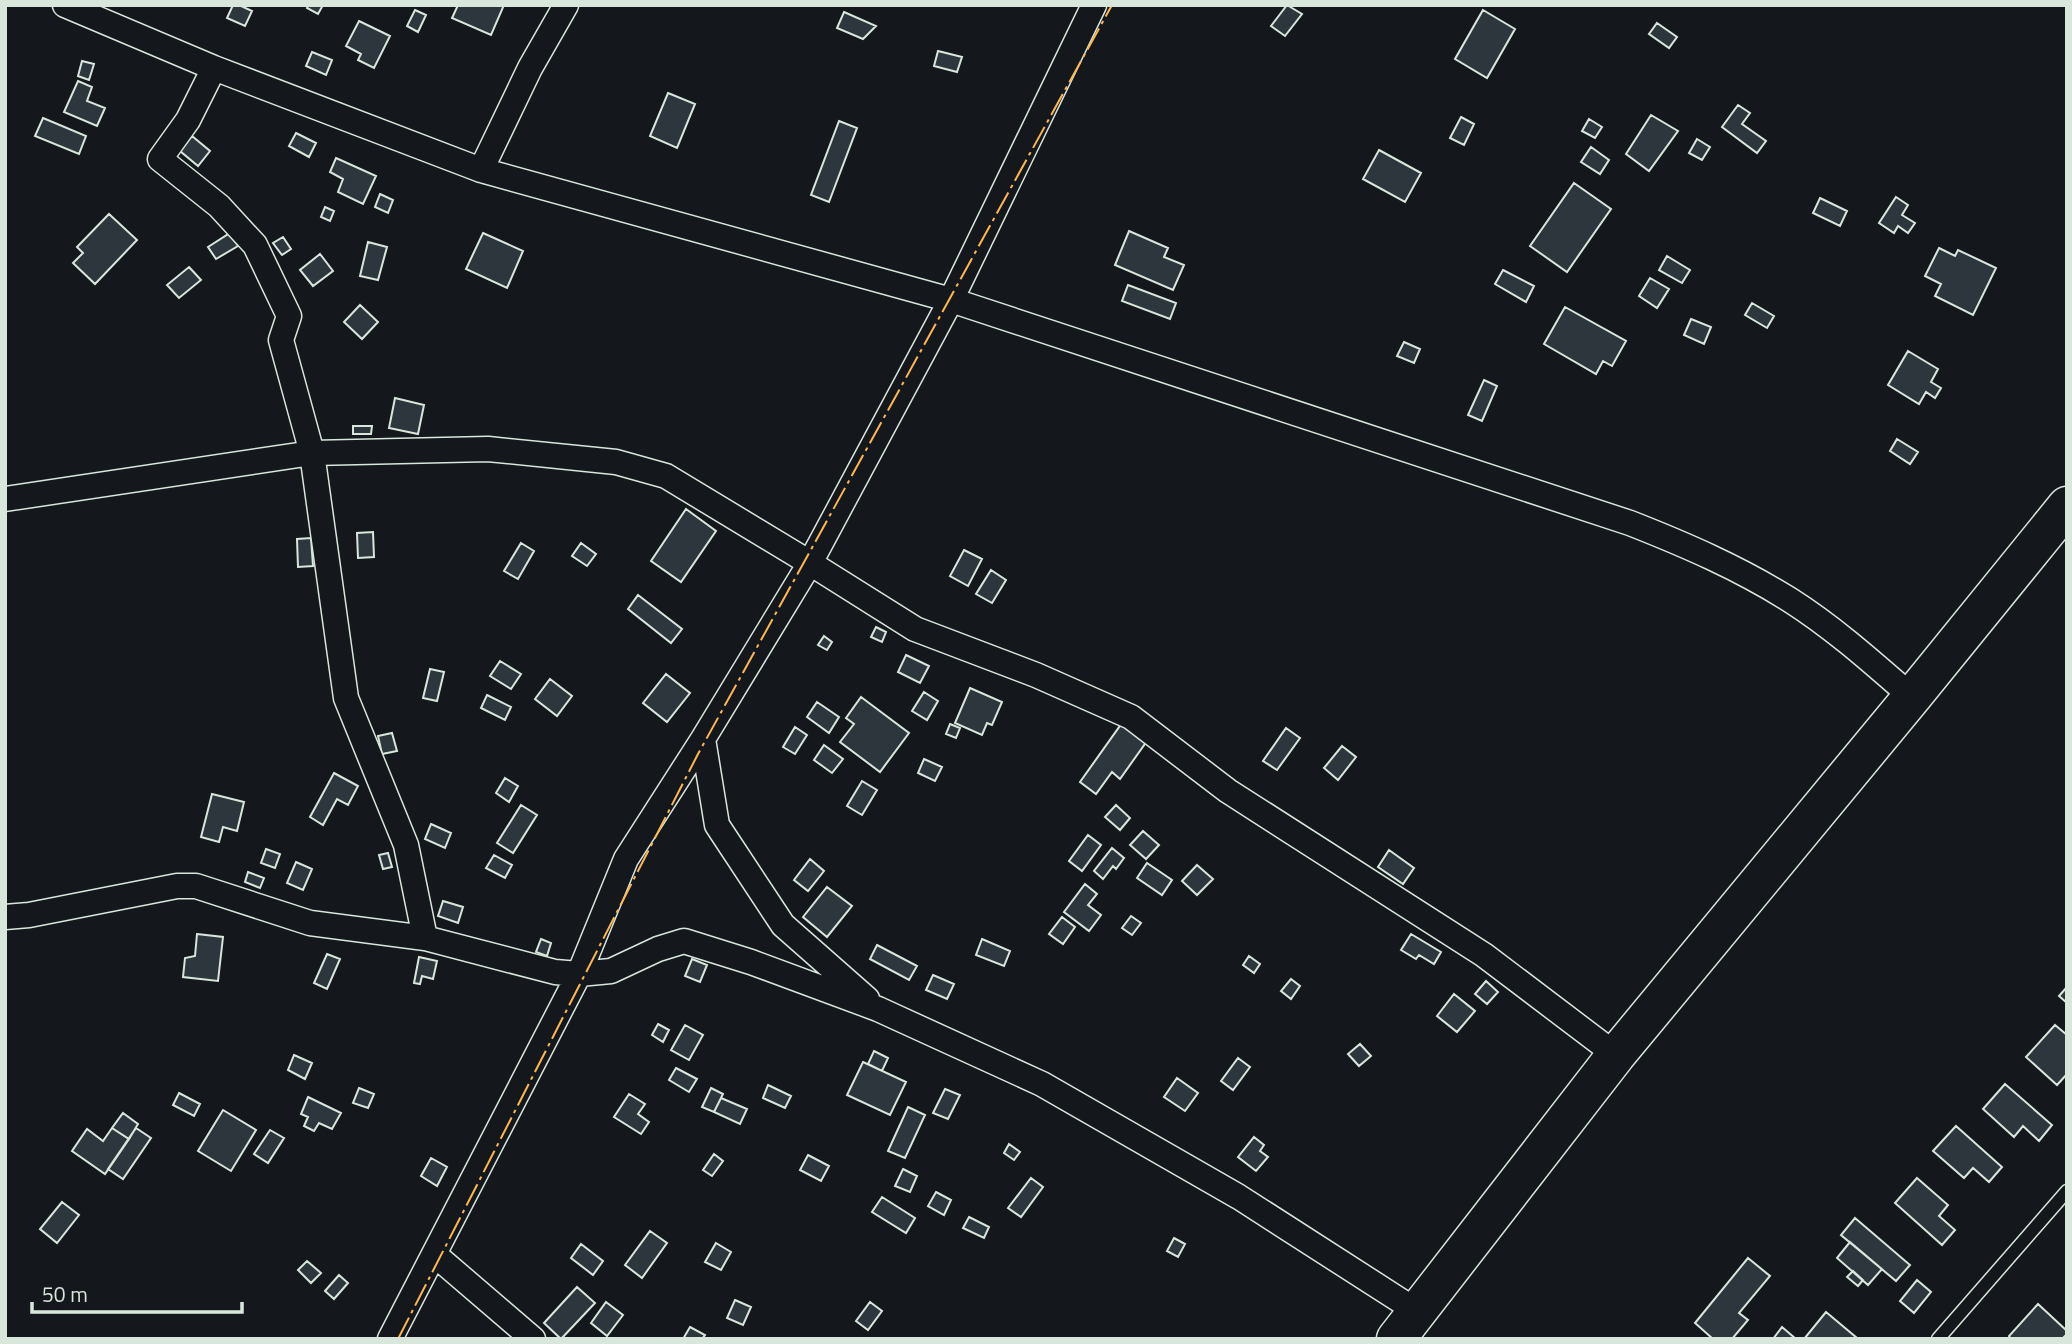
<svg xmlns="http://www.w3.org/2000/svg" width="2072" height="1344" font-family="'Titillium Web',sans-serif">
<rect width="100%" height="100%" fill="#14181c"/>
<path fill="#2c363c" stroke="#d8e6dc" stroke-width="2" d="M233 5H239L252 11 245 26 227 18Z
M308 5H323L318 14 307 8Z
M458 5H504L491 35 452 18Z
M1287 5 1302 14 1285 36 1271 26Z
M415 10 426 15 418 32 407 26Z
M1483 10 1515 29 1487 78 1455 59Z
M844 12 876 26 863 39 837 28Z
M359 21 390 36 374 68 358 60 361 54 346 46Z
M1657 23 1677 37 1669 48 1649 34Z
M938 51 962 57 957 72 934 66Z
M312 52 332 60 326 75 306 66Z
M82 61 94 64 89 80 78 76Z
M78 81 92 87 87 101 105 108 97 126 64 112Z
M668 93 695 104 677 148 650 136Z
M1738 105 1750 113 1742 124 1766 141 1757 153 1722 127Z
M1651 115 1678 131 1649 171 1626 154Z
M1461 117 1474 124 1464 145 1450 138Z
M43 118 86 136 79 154 35 136Z
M1589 119 1602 127 1595 138 1582 131Z
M839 121 857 128 829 202 811 195Z
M296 133 316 143 309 157 289 146Z
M192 136 210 151 198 166 180 151Z
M1697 139 1710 147 1702 160 1689 153Z
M1591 147 1609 160 1600 174 1581 162Z
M1379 150 1421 173 1405 202 1363 179Z
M336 158 376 176 363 204 338 192 343 179 330 172Z
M1574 183 1611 209 1567 272 1530 246Z
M380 194 393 200 388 213 375 207Z
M1896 197 1908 205 1902 215 1915 223 1908 233 1898 226 1894 233 1879 223Z
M1820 198 1847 211 1840 226 1813 213Z
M325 207 334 211 330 221 321 217Z
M109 214 137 240 95 284 73 263 83 253 77 247Z
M1129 231 1168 248 1164 257 1184 265 1173 290 1115 265Z
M230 233 238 246 216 259 208 247Z
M483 233 523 251 507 288 466 269Z
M283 237 291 249 282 255 273 243Z
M368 242 387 247 378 280 360 276Z
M1939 248 1955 256 1958 250 1996 268 1973 315 1935 296 1941 284 1925 276Z
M320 254 333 271 313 286 300 270Z
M1667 256 1690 270 1682 283 1659 270Z
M189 267 201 280 179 298 167 285Z
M1503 270 1534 286 1526 302 1495 284Z
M1650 278 1669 289 1657 308 1639 296Z
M1128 285 1176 303 1170 319 1122 301Z
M1752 303 1774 316 1767 328 1745 315Z
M360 305 378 322 362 339 344 322Z
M1565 307 1626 341 1612 366 1603 361 1596 374 1544 344Z
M1691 319 1711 327 1704 344 1684 335Z
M1404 342 1420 349 1414 363 1397 356Z
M1908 351 1938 369 1931 382 1941 388 1935 398 1926 392 1919 404 1888 385Z
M1484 380 1497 386 1482 421 1468 415Z
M395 398 424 405 418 434 389 428Z
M353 426H372L371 434H353Z
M1897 439 1918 452 1910 464 1890 451Z
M686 509 716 531 681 582 651 561Z
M373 532 374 557 358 558 357 533Z
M311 538 313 566 298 567 297 539Z
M521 543 534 551 518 579 504 571Z
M581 543 596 554 587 566 572 556Z
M964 550 982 559 968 586 950 576Z
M991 570 1006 580 992 603 976 594Z
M638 595 682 629 671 643 628 609Z
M876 627 886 632 882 642 871 637Z
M824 636 832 642 827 650 818 645Z
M906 655 929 666 920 683 898 672Z
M500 661 521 674 511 689 490 676Z
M430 669 444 672 437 701 423 698Z
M666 674 690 693 667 722 643 703Z
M550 679 572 696 557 716 535 699Z
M970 688 1002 702 992 725 987 723 982 735 955 723Z
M924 692 938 701 927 720 912 711Z
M487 695 511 707 505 720 481 708Z
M861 697 909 733 880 772 840 742 854 724 846 718Z
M817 702 839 717 829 733 807 717Z
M1122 723 1147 741 1120 779 1112 772 1096 794 1080 782Z
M950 724 960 728 956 738 946 734Z
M795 727 807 735 795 754 783 747Z
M1286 728 1300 738 1277 770 1263 761Z
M392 733 397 751 382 754 378 736Z
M824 745 843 759 832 773 814 760Z
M1342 746 1356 757 1338 780 1324 768Z
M924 759 942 767 935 781 918 773Z
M334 773 358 786 348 805 337 799 323 825 310 817Z
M505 778 518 786 509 802 496 793Z
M862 781 877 790 862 815 847 806Z
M212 794 244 802 237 831 223 827 219 842 201 837Z
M521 805 537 815 513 853 497 843Z
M1116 805 1130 818 1120 830 1105 817Z
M431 824 451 833 445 848 425 839Z
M1143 831 1159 845 1146 859 1130 845Z
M1088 835 1101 845 1082 871 1069 861Z
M1112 848 1124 858 1116 869 1113 866 1103 879 1094 871Z
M266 849 280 854 275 868 261 863Z
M1389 850 1414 868 1403 884 1378 867Z
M388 853 392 867 383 869 379 855Z
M494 855 512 865 505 878 486 868Z
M810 859 824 871 808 891 794 880Z
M296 862 312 869 303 890 287 883Z
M1147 863 1172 880 1162 895 1137 878Z
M1197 865 1213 879 1197 895 1182 881Z
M248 872 264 878 260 888 245 882Z
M1085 884 1097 894 1088 905 1101 915 1089 931 1064 912Z
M827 887 852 906 827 937 803 917Z
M443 901 463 907 458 923 438 916Z
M1131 916 1141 923 1132 935 1122 928Z
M1062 917 1075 927 1063 944 1049 934Z
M197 934 223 937 218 981 183 977 185 958 195 956Z
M1411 934 1441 952 1434 964 1419 955 1416 959 1401 950Z
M541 939 551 943 547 956 536 952Z
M982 939 1010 951 1004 966 976 955Z
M877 945 917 966 909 980 870 959Z
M327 954 340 959 327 989 314 983Z
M1249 956 1260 964 1254 973 1243 965Z
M419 957 437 961 433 979 422 976 420 984 414 983Z
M692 959 707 965 700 982 685 976Z
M933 975 954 984 947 999 926 990Z
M1291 979 1300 986 1291 999 1281 991Z
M1486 981 1498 992 1487 1004 1475 994Z
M2067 987V1003L2059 996Z
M1454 994 1475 1011 1457 1032 1437 1016Z
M658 1024 669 1030 663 1042 652 1035Z
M685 1025 703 1035 689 1060 671 1050Z
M2055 1025 2067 1035V1074L2057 1085 2026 1057Z
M1360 1044 1371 1056 1359 1066 1348 1054Z
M874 1051 888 1058 882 1071 868 1064Z
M294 1055 312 1063 305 1079 288 1070Z
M1238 1058 1250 1067 1233 1090 1221 1081Z
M863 1062 906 1082 890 1115 847 1095Z
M676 1068 697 1079 689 1092 669 1080Z
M1177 1078 1198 1093 1185 1111 1164 1097Z
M2005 1084 2052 1125 2039 1141 2023 1126 2014 1137 1983 1109Z
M768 1085 791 1096 785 1108 763 1098Z
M359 1088 374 1094 368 1108 353 1103Z
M711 1088 723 1094 714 1112 702 1107Z
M945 1089 960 1095 948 1119 933 1113Z
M179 1093 200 1104 194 1116 173 1105Z
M629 1094 645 1104 638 1114 649 1122 641 1134 614 1117Z
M308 1097 341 1113 332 1129 319 1123 314 1131 304 1126 308 1117 301 1114Z
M721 1098 747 1109 740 1124 714 1112Z
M908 1107 925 1115 905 1158 888 1151Z
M223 1110 256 1130 231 1171 198 1151Z
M123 1113 138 1124 129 1139 112 1128Z
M1956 1126 2002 1167 1989 1182 1973 1168 1964 1178 1933 1151Z
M112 1128 129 1139 105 1174 72 1151 87 1129 103 1141Z
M136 1128 151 1138 123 1179 108 1169Z
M270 1130 284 1138 268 1163 254 1154Z
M1254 1137 1264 1145 1260 1151 1268 1157 1256 1171 1238 1157Z
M1009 1144 1020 1152 1014 1160 1004 1153Z
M714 1154 723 1161 712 1176 703 1170Z
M808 1155 829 1166 821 1181 800 1170Z
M431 1158 447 1167 437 1186 421 1176Z
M903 1169 917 1176 910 1192 895 1186Z
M1031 1178 1043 1187 1021 1217 1008 1208Z
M1917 1178 1948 1205 1939 1216 1955 1230 1942 1245 1895 1203Z
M936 1192 951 1200 944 1215 928 1206Z
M882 1197 915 1218 906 1233 872 1212Z
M62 1202 79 1215 57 1243 40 1229Z
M969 1217 989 1227 984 1238 963 1228Z
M1855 1218 1910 1265 1896 1281 1841 1235Z
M650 1231 667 1243 642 1278 625 1265Z
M1174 1238 1185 1244 1178 1257 1167 1251Z
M1850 1242 1882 1269 1868 1285 1837 1258Z
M716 1243 731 1252 721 1270 705 1262Z
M581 1244 603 1261 593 1275 571 1258Z
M1748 1258 1770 1276 1739 1313 1748 1320 1732 1339H1713L1695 1323Z
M307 1261 321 1273 311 1283 298 1270Z
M1853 1271 1863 1280 1858 1286 1847 1277Z
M339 1275 348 1283 334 1299 325 1291Z
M1917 1280 1931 1292 1914 1313 1900 1301Z
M577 1287 595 1303 561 1339 544 1323Z
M735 1300 751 1307 743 1325 727 1318Z
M606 1302 623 1315 607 1336 591 1323Z
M870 1302 882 1311 868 1330 856 1321Z
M2038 1304 2067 1331V1334L2062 1339H2011L2009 1336Z
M1826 1312 1857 1338V1339H1804Z
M690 1327 705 1335 702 1339H683Z
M1782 1327 1796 1339H1773Z"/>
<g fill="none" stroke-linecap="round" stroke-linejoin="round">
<defs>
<path id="service" d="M1938 1339 2067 1191"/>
<path id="minor" d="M65 5 214 68 481 170 951 300 1630 523C1686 545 1739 568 1790 600 1834 628 1873 663 1912 697
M214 68 188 120 160 159 219 206 255 245 289 316 281 340 312 453 346 698 406 845 425 938
M481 170 530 68 566 5
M5 499 312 453 488 449 616 462 666 476 810 563 915 629 1036 675 1131 717 1228 791 1484 955 1616 1055
M5 917 29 915 177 886H196L310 923 425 938 555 972 579 974 611 971 658 949 684 941 751 962 878 1009 1042 1084 1239 1197 1418 1312
M867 999 783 925 717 825 703 739 810 563 951 300 1094 5
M434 1254 533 1339
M390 1339 579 974 626 859 703 739"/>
<path id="trunk" d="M1396 1339 1616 1055 1912 697 2067 506"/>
</defs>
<use href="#service" stroke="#d8e6dc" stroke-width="15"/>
<use href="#minor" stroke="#d8e6dc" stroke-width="27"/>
<use href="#trunk" stroke="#d8e6dc" stroke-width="41"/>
<use href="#service" stroke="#14181c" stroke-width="12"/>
<use href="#minor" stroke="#14181c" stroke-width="24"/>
<use href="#trunk" stroke="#14181c" stroke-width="38"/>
<path stroke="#ffb74d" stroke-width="2" stroke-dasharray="24 5 3.5 5" stroke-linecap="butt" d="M398 1339 698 754 1112 5"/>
</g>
<rect width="2072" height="1344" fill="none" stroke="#d8e6dc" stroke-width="14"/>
<path d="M32 1302v10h210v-10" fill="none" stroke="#d8e6dc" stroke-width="3.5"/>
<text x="42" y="1302" font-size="21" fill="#d8e6dc" stroke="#14181c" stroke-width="5" paint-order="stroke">50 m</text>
</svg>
